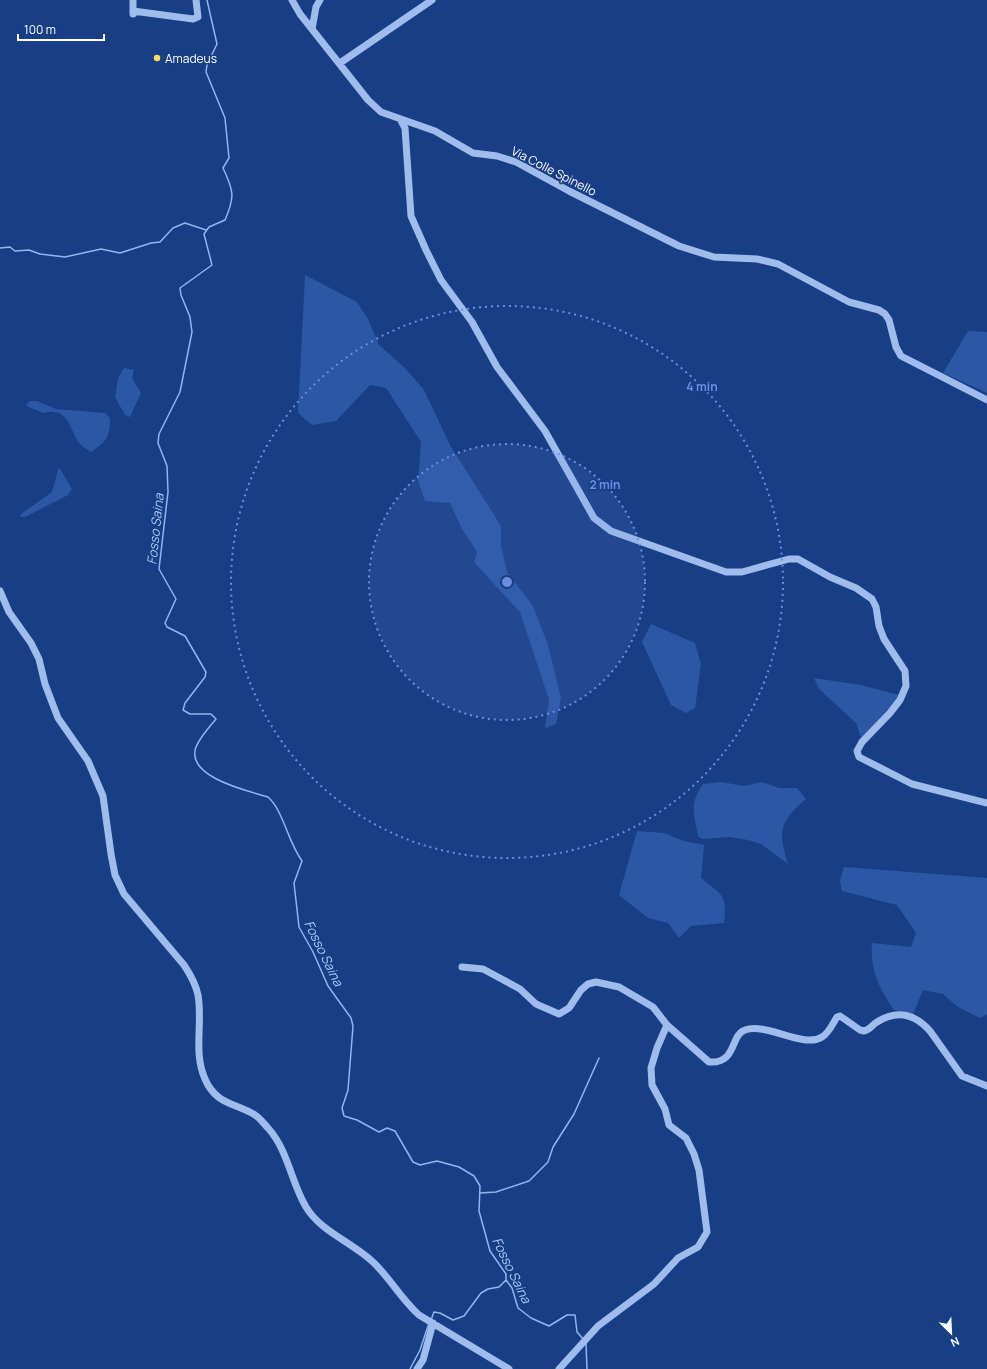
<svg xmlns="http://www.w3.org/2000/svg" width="987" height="1369" font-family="Manrope,sans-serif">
<rect width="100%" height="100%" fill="#183f86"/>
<path fill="#2b57a4" d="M305 275 357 302 368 319 379 345 405 368 424 390 451 447 501 526V546L507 572 533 606 548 645 561 698 556 724 545 728 549 700 520 612 474 562 477 552 462 529 450 503 425 501 418 480 421 442 386 388 370 385 336 421 312 425 298 413Z
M968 331 987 332V393L943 373Z
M124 368 134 370 132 378 141 393 130 417 125 415 115 397 118 378Z
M30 401H37L56 409 105 413 110 418C110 438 106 442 91 452 86 449 80 445 77 440 68 423 67 407 42 413 37 409 31 409 26 405Z
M59 467 72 489 68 495 25 517H20L21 514 52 492Z
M651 624 695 643 701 664 695 708 686 713 671 705 642 642Z
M814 678 861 685 899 695 888 713 861 738 856 723 819 689Z
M721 782 744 786 762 782 779 788H797L806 799C779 822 778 831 788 864L761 844 748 840 729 837 702 839 698 836C694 814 689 804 703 784Z
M637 831 664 833 684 841 704 845 701 878C723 896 727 894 724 923L691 926 679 938 668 923 648 918 619 895Z
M844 867 987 878V1014L980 1018 958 1007 943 994 923 990 913 1014 894 1010C879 987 870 972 872 943L911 947 916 933 897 905 842 891 840 881Z"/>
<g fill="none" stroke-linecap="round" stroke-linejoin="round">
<path stroke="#91b5ef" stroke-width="1.5" d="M207 0 217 44 207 65 206 72 225 118 229 158 223 168C234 191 235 197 225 220L209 227 204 234 212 265 180 288 181 295 190 317 192 332 180 392 159 434 158 443 167 466 168 492 159 569 176 599 165 623 167 627 185 636 206 672 205 677 185 703 183 710 190 714H211L216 719C209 727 200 737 196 747 185 777 248 791 268 797 283 810 288 842 302 861L294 883 299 927 313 952 328 986 351 1018 353 1026 348 1090 342 1108 344 1116 357 1120 379 1132 387 1128 395 1131 413 1162 420 1165 437 1161 459 1167 474 1176 480 1186 479 1211 490 1251 506 1274V1280L512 1288 518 1308 531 1318 549 1326 567 1315H575L577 1332 583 1339
M0 248 10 247 15 251 29 250 40 254 65 257 101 249 120 253 151 243 160 242 173 228 185 223 206 230
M480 1193 496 1192 529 1181 548 1162 553 1147 574 1114 599 1058
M431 1320 434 1312 440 1313 453 1320 464 1316 481 1293 488 1289 499 1287 506 1280
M586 1343 587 1369
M410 1369 420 1350 429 1323"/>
<path stroke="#9fbced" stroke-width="7" d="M133 0V14
M292 0 300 14 368 100 381 112 435 131 473 153 497 156 516 162 569 191 679 246 714 257 757 259 778 264 849 302 879 310 885 314 889 320 896 347 901 356 987 400
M133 11 193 19 198 17 196 0
M312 29 316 7 320 0
M340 63 432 0
M400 119 405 128 411 216 426 250 441 280 472 322 497 367 545 431 594 518 611 531 726 572H742L789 559H798L830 577 856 588 872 599 876 607 879 626 884 639 905 671 906 686 900 700 890 713 862 742 857 751 859 757 912 784 987 803
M0 591 9 612 31 643 39 659 45 684 58 718 88 761 103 796 111 854 115 875 124 894 184 965C190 974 196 985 198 995 203 1023 193 1052 205 1079 216 1105 236 1103 255 1115 260 1118 264 1124 268 1128 288 1150 291 1182 306 1207 321 1232 352 1242 373 1262 390 1278 401 1299 419 1315L509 1369
M462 967 483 969 520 989 536 1004 559 1014 569 1008 581 990 588 984 596 982 619 987 653 1007 667 1025 709 1062C737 1064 730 1035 745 1030 766 1022 804 1049 822 1037 829 1033 833 1023 837 1017L840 1016 860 1030 864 1031C870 1030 872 1025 877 1022 897 1009 915 1014 930 1031L962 1076 987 1086
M417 1369 423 1360 433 1323
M559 1369 598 1326 654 1284 678 1258 698 1247 707 1232 699 1170 694 1154 686 1138 669 1125 665 1109 652 1085 651 1068 657 1048 667 1025"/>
</g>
<circle cx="507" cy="582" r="138" fill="#6c8ce6" fill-opacity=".12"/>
<g fill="none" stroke="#6c8ce6" stroke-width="2" stroke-dasharray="2 4">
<circle cx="507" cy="582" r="138"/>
<circle cx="507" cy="582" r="276"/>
</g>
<circle fill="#ffdd5b" stroke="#183f86" stroke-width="1.5" cx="157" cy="58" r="4"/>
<g text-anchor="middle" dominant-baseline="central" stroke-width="3" stroke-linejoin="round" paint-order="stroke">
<g font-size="12" fill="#fff" stroke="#183f86" text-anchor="start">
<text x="165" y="58">Amadeus</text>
</g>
<g font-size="12" fill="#fff" stroke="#183f86">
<text transform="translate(554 171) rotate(27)">Via Colle Spinello</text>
</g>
<g font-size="13" font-style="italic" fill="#aac6f4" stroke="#183f86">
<text transform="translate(155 529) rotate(-84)">Fosso Saina</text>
<text transform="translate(324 953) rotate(64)">Fosso Saina</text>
<text transform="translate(512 1270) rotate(64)">Fosso Saina</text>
</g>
</g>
<circle cx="507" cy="582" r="6" fill="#6c8ce6" stroke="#183f86" stroke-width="2"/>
<g font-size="12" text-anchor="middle" font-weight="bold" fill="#6c8ce6" stroke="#183f86" stroke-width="3" stroke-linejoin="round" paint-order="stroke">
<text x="702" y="391">4 min</text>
<text x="605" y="489">2 min</text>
</g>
<g transform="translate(951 1333) rotate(156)" stroke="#183f86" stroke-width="3" paint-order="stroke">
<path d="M0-3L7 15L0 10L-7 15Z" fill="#ffffff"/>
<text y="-6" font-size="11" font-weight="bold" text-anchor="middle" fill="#ffffff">N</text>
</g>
<path d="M18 34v6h86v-6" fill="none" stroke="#ffffff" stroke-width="2"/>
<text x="24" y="34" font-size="12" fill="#ffffff" stroke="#183f86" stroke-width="3" paint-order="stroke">100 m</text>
</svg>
